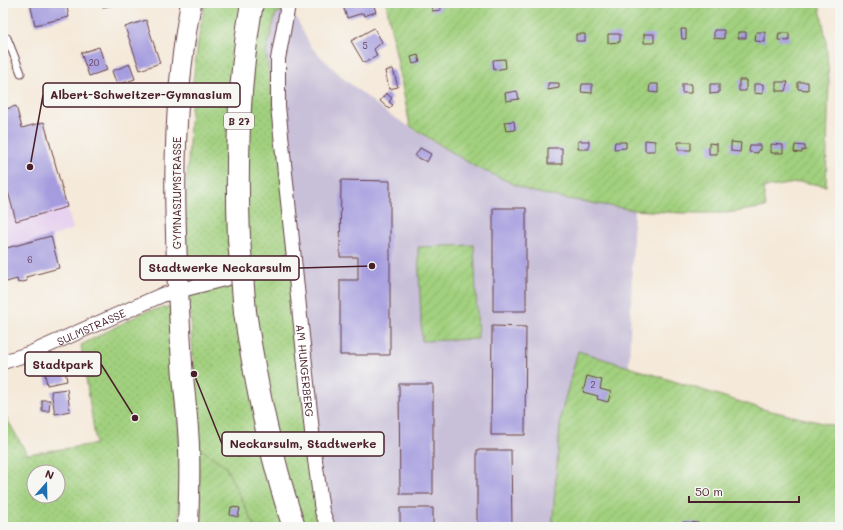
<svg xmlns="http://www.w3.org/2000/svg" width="843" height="530" font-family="Mali,sans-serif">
<defs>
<pattern id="grass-dots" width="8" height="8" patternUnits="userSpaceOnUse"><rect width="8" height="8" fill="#a1d07e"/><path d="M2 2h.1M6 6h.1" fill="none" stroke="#8cb26d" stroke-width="1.8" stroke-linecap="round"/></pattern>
<pattern id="garden-furrows" width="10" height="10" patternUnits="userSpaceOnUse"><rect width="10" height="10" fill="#a1d07e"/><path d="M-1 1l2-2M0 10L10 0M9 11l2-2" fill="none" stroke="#8cb26d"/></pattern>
</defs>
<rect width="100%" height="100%" fill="#f6f6f2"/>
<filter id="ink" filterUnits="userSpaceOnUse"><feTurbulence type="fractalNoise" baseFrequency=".025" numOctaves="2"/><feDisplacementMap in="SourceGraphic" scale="8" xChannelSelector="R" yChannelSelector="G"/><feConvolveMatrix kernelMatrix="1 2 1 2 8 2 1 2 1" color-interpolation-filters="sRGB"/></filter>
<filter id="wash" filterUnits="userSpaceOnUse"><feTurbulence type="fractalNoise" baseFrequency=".012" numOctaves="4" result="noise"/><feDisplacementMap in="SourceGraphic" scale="16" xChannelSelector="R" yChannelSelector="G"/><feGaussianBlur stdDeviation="0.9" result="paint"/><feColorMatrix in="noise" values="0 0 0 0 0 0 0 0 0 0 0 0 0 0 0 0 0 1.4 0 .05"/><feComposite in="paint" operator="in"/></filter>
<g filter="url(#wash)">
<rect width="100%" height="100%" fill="#f5e9d9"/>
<path fill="#e7d2ef" d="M16 106 22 127 44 122 73 229 51 237 59 268 3 283V110Z"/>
<path fill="#c8bfd8" d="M292 10 311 47 344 79 387 113 474 166 529 191 562 198 634 210 629 367 578 351 561 414 552 527H322L266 53 276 13Z"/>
<path fill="url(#grass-dots)" stroke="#767854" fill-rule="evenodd" d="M205 3H294L292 10 276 13 266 53 275 109 322 527H255L225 466 198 447 185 214 192 89 198 41Z
M172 306 179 423 180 527H3V412L27 454 96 444 81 345 144 312ZM34 472H58V496H34Z"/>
<path fill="url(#garden-furrows)" stroke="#767854" d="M386 3H819L826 39 829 81 826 186 802 182 763 188 766 207 726 213H681L634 210 562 198 529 191 474 166 410 126Z
M474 245 478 339 422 341 418 247Z
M578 351 763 409 840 427V527H552L561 414Z
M198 447 225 466 255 527H201Z"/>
<g id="blocks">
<path fill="#a59cdf" d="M30 3H66L69 17 35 25Z
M102 3H119V4L103 7Z
M342 3H373L376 12 364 16 363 13 347 18Z
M431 3H440L441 10 432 11Z
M146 20 160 63 140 70 125 27Z
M374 28 382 42 374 49 377 56 364 63 351 41Z
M681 29H686V39H682Z
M714 30H724V39L714 38Z
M738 32H746V38H738Z
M756 32H765V42L755 41Z
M779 33H789V41L778 40Z
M576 34H585V41H576Z
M608 34H620V42L608 43Z
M644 34H654V43H644Z
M99 47 107 70 89 76 81 53Z
M418 55 420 62 413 64 411 57Z
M505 59 506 68 494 70 493 60Z
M130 64 135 79 117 85 112 71Z
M393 69 398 87 389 89 385 71Z
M739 80H746V91H739Z
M776 82H788L785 91H776Z
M798 82H808V90L798 89Z
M548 83H559V88L548 90Z
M582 84H592V93L581 92Z
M650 84H658V93L649 92Z
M682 84H691V93H682Z
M710 84H719V93L710 94Z
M754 84H763V94L754 93Z
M517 91 519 99 506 101 505 93Z
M386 93 392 98 389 102 393 105 389 109 380 101Z
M16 106 22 128 44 122 67 207 16 221 3 173V110Z
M514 121 515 130 506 131 504 122Z
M645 140 655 141V151H645Z
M578 141H589V149H578Z
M615 142H626V148L614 149Z
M678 142H691V150H678Z
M731 142 741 143 740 152 731 151Z
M709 143 717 144V154H709Z
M771 144 783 145V153H771Z
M750 145H760V150H758V153L749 152Z
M795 145 805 146V151L802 150V153L794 152Z
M420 148 431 154 427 162 415 156Z
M548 148H562V164H548Z
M341 180 390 181V355H340V280H358V257H340Z
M493 208H526V311H493Z
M51 236 59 268 26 277 27 281 18 283 17 279 3 283V249Z
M492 326 526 327 525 435H491Z
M64 364 67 381 47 385 44 368Z
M587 376 602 380 600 389 611 392 608 402 597 399 598 396 583 392Z
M399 384H433V494H400Z
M67 389 70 411 55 414 51 391Z
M42 400H50L49 411H42Z
M477 450H511L512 527H477Z
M231 507 240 508 238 517 230 515Z
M400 508H433V527H400Z
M683 522 699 523V527H683Z"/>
</g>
</g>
<g filter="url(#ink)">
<use href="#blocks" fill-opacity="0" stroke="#643d45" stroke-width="1"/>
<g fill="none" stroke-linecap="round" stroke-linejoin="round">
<defs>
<path id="lane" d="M3 40 7 38 21 73"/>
<g id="street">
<path id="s1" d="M288 5 278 59V106L315 460 322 511 328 527"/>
<path id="s2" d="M3 362 31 353 162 295 294 261"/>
</g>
<path id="secondary" d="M188 527C189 500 190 473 189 446 188 418 184 391 182 364 175 244 168 122 191 3"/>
<path id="highway" d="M239 239C236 160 238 81 252 3
M245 312C256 385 270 457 294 527"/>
</defs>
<use href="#lane" stroke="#643d45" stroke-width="9"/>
<use href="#street" stroke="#643d45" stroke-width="16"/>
<use href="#secondary" stroke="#643d45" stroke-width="22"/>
<use href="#highway" stroke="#643d45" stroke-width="24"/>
<use href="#lane" stroke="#fff" stroke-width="7"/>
<use href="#street" stroke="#fff" stroke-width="14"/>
<use href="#secondary" stroke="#fff" stroke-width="20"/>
<use href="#highway" stroke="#fff" stroke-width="22"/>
<defs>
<path id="highway-bridge" d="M239 239 245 312"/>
</defs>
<use href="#highway-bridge" stroke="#643d45" stroke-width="24" stroke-linecap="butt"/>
<use href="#highway-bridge" stroke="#fff" stroke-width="22"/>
</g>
</g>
<g text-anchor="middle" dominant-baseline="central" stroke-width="3" stroke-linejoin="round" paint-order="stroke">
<g font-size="9" fill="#613e58">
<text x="365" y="45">5</text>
<text x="94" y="62">20</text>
<text x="30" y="259">6</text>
<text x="593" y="384">2</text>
</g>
<rect fill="#f6f6f2" stroke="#7e6067" stroke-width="1" x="224" y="113" width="30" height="16" rx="3"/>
<g font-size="10" font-weight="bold" fill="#4a1f2b">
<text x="239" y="121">B 27</text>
</g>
<g font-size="11" fill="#4a1f2b" stroke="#f6f6f2">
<text transform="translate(176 193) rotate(-90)">GYMNASIUMSTRASSE</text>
<text stroke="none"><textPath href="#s2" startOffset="95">SULMSTRASSE</textPath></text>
<text stroke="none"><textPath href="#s1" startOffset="368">AM HUNGERBERG</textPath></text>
</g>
</g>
<path fill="none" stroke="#4a1f2b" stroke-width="1.5" d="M30 167L43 95M372 266L299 268M135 418L101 364M194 374L222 444"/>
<g fill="#4a1f2b" stroke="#f6f6f2" stroke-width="1.5">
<circle cx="30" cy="167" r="4"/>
<circle cx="372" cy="266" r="4"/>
<circle cx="135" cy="418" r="4"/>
<circle cx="194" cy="374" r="4"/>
</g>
<g fill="#f6f6f2" stroke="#4a1f2b" stroke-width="1.5">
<rect x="43" y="83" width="197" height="24" rx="4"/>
<rect x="140" y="256" width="159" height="24" rx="4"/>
<rect x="25" y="352" width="76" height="24" rx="4"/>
<rect x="222" y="432" width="162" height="24" rx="4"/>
</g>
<g font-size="12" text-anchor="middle" font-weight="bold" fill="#4a1f2b">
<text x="141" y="99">Albert-Schweitzer-Gymnasium</text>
<text x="220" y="272">Stadtwerke Neckarsulm</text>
<text x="63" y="369">Stadtpark</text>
<text x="303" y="448">Neckarsulm, Stadtwerke</text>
</g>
<rect width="843" height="530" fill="none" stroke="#f6f6f2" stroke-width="16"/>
<g transform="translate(46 484) rotate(20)"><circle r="19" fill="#f6f6f2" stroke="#b1a0a2"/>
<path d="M0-3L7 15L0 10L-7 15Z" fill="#1f6fb2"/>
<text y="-6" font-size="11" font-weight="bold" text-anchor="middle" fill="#4a1f2b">N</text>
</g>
<path d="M689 496v6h110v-6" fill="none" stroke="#4a1f2b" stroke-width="2"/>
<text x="695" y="496" font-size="12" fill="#4a1f2b" stroke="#f6f6f2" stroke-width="3" paint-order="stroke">50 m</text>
</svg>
